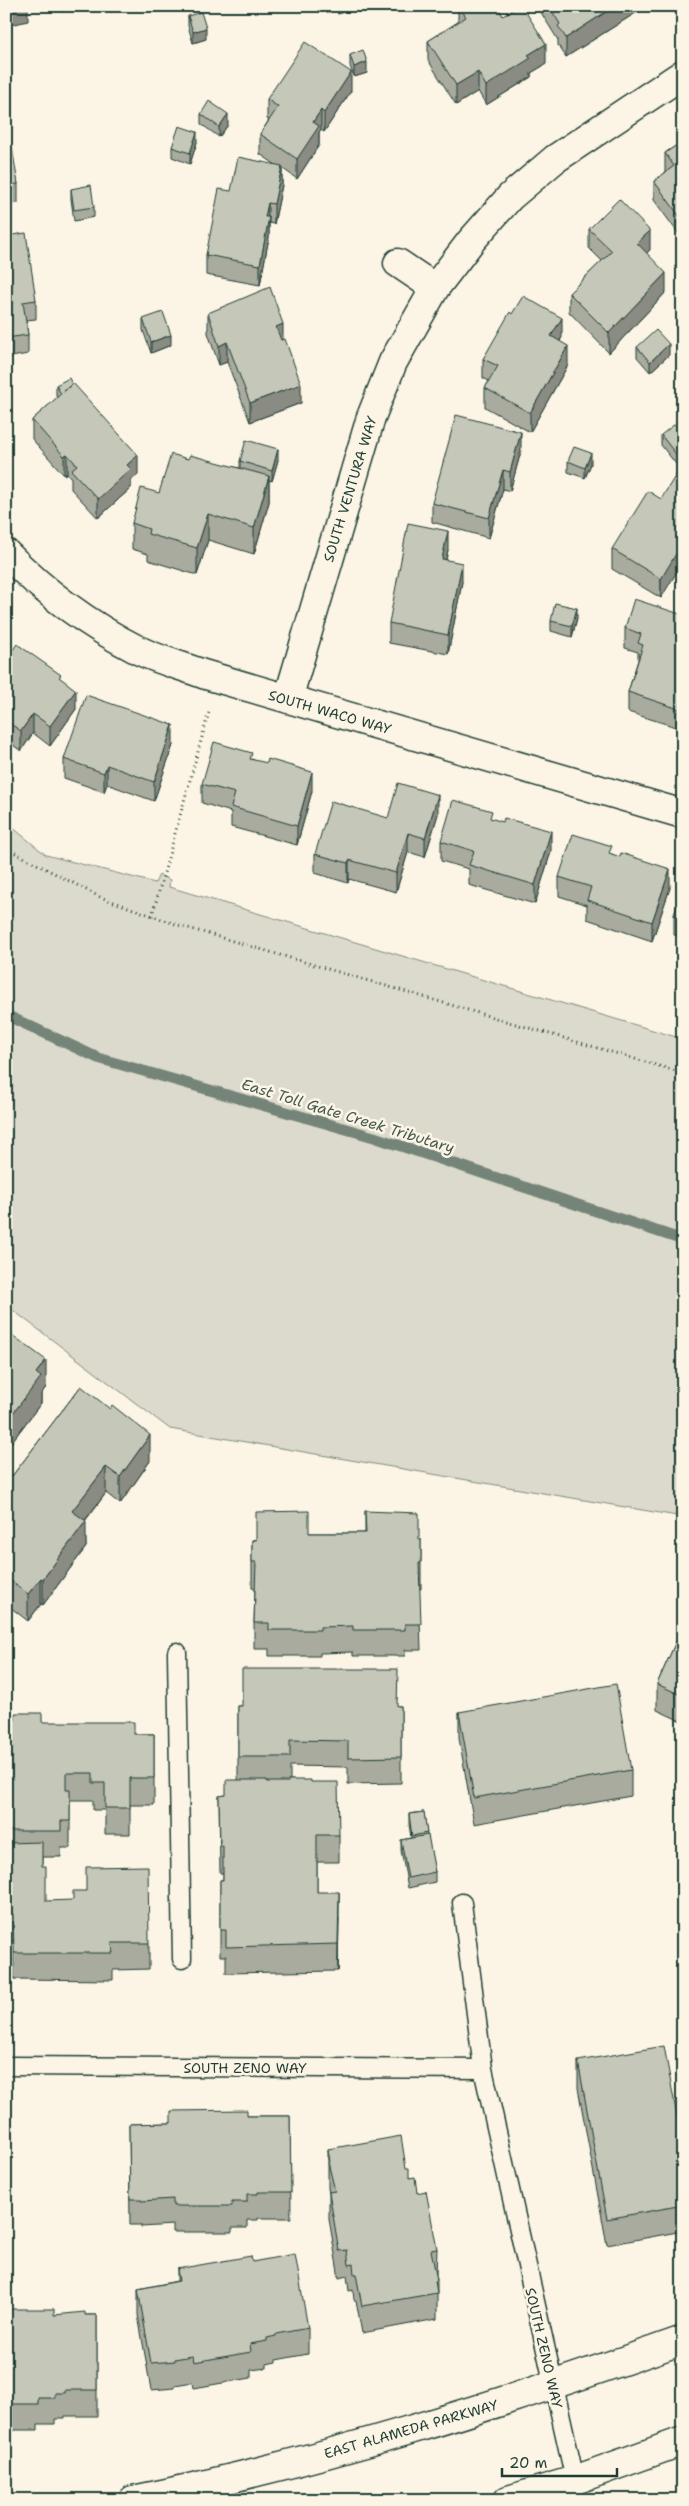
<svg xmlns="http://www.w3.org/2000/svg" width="689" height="2506" font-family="'Shantell Sans',sans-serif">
<rect width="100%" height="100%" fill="#fcf5e5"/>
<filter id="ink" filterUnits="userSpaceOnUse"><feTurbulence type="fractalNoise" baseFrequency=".02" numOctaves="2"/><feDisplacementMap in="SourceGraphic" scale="10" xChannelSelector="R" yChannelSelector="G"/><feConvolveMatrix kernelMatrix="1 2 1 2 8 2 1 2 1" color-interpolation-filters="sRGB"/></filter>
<g filter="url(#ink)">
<path fill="#dcdacc" stroke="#7e8c80" d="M6 822 46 855 155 883 159 875 170 880 169 887 683 1039V1517L170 1429 6 1305Z"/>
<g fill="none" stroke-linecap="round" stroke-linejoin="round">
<path stroke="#758479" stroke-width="11" d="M6 1015 98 1058 374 1137 683 1240"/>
<defs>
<path id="service" d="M177 1652 182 1959
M462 1903 483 2069 575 2480
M6 2066 483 2069"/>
<path id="minor" d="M398 263 435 288
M6 553C44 592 89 625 138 650 159 660 182 666 203 674L683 814
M288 699 371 417 393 362 435 288 471 241 510 197 555 159 683 74"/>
<path id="primary" d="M133 2500C321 2462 502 2404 683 2340
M508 2500 575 2480 683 2441"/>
</defs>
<use href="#service" stroke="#1f3d34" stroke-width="21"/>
<use href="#minor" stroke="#1f3d34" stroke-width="31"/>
<use href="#primary" stroke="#1f3d34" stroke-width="31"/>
<path stroke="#1f3d34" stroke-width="3" stroke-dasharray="1 4" stroke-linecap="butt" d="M6 848 100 897 178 925 683 1073
M152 916 209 712"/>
<use href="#service" stroke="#fcf5e5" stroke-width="18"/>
<use href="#minor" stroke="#fcf5e5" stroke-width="28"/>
<use href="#primary" stroke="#fcf5e5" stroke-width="28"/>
</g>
<path fill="#a9ab9f" stroke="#1f3d34" d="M335 6H357L338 14Z
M458 6H497L503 16 546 64 531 73V77L486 105 478 91 456 105 428 60V41L458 22Z
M537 6H645V7L566 57 558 45V40Z
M188 16 206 39 193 43 188 26Z
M350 55 367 73 354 77 350 66Z
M351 91 324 132 321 130 319 132V145L297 179 282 168V185L274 224 269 223V237L260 285 206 275V255L231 191 276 165 260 154V134L269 120 267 119V99Z
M201 114 228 125 219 137 201 124Z
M6 129 18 184V203L6 205Z
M683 141V240L654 200V181L665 173V153Z
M197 142 190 164 172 157V147Z
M71 189 94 207V217L74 221 71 199Z
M589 229 650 250 646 253 666 292 609 353 569 312V293L602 261 589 248Z
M6 236 36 300V319L26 320 28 335V354L6 358Z
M208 313 283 340 301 403 250 422 227 362 219 365 208 333Z
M512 314 562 337 560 341 568 365 530 432 485 407V388L489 381 483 378V359Z
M143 319 171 345 151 353 143 330Z
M637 347 669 355 650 372 637 357Z
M72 384 138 475 131 480V488L98 518 71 489V478L67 473 64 475 32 439V420L57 398 56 396V385Z
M683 433 679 468 661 445V435Z
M521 451 510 491 503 489 489 538 432 522V503Z
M188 459 240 468V461L278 460 272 481 269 480V502L254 554 208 540 197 575 148 560V554L132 549V523L159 493Z
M568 461 591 464 585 478 568 472Z
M661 499V598L612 569V549Z
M448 550 446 560 462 582 448 654 389 643V623Z
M683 615 679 728 628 712V692L638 660V652L625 648V628Z
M577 618 572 637 551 631V621Z
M6 657 61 679 76 709 50 746 33 733 21 751 6 740Z
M173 745 154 801 107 784 104 792 64 778V759Z
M252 759 312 791 297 845 231 827V812L202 803V784Z
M438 814 425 857 408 852 396 892 349 879 348 883 315 873V854L388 818Z
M492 819 551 851 535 904 469 885V869L441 861V841Z
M612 854 670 888 652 941 587 919V905L559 896V877Z
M683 890V937L674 935V915Z
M6 1333 46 1387 41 1394V1403L10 1444 7 1441Z
M81 1386 150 1461 120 1504 106 1493 85 1521 86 1547 43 1605 41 1604 28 1621 6 1604V1484Z
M365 1511 419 1539H421V1589H419L421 1650H405V1656H353V1652L320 1653V1656H269V1649H254V1623L255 1588H252V1540L309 1533H365Z
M683 1626V1722L657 1710V1684Z
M238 1706H401V1783L348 1784V1767L290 1766V1780L311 1782 339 1835V1862H317V1892L339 1918 338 1971 226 1973V1956H220V1880H223V1873H220L219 1796 226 1795 238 1780Z
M459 1712 631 1770V1796L474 1824 459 1738Z
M6 1720 42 1722 134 1734H154V1805H130V1834H105V1810H93V1800H70V1848H61V1857H42V1866L46 1901 149 1943V1969L113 1970V1980L14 1979 13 1940H6Z
M424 1812 427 1835 435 1872V1882L408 1888 401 1850V1840L411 1838 409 1824V1814Z
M578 2061 683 2149V2231L607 2245 578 2088Z
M247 2116H290L291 2218H258V2220H247V2228H232V2232H173V2225L141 2227V2225H130L129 2124 171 2123Z
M328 2149 406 2168 409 2178 417 2193 437 2249 436 2275 437 2280V2319L362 2333 356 2300H354L353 2290 349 2291 347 2276 339 2278 329 2219V2194L328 2188Z
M252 2262 308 2328V2354L276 2360V2362L267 2364V2368L251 2370V2378L194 2388 193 2382 175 2385V2388L151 2390 138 2315V2289L177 2281V2269Z
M6 2309 54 2315H97V2416H65V2419H55V2424H38V2430H6Z"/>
<path fill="#8a8b82" stroke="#1f3d34" d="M9 6H28V21L6 26V7Z
M62 6H79L62 12Z
M111 6H130L111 12Z
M338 6H357L338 14Z
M615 6H645V7L566 57V38Z
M206 28V39L193 43V32Z
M546 44V64L531 73V77L486 105V86L528 55Z
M367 62V73L354 77V67Z
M351 72V91L324 132V113Z
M478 72V91L456 105V85Z
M321 110V130L319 132V145L297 179V159L313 122Z
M228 114V125L219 137V127Z
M197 132V142L190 164V153Z
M282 166V185L274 224V204Z
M268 203V223L265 217Z
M269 217V237L260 285V265Z
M650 231V250L637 262V243Z
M666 273V292L609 353V333Z
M562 318V337L551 355V336Z
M283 324V344L276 346V327Z
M171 335V345L151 353V342Z
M227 342V362L219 365V346Z
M669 344V355L650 372V362Z
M568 346V365L530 432V413Z
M301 384V403L250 422V403Z
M521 432V451L510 491V472Z
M278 449V460L272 481V471Z
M591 453V464L585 478V468Z
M67 454V473L64 475V456Z
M683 454V465L679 468V458Z
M138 455V475L131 480V488L98 518V499L127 465Z
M503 470V489L489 538V518Z
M269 476V502L254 554V528Z
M208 514V540L197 575V548Z
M448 531V550L442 578V559Z
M683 533V562L661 598V579Z
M462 563V582L448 654V635Z
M577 608V618L572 637V626Z
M76 690V709L50 746V726Z
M683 698V717L679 728V709Z
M33 714V733L21 751V731Z
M173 725V745L154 801V782Z
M107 765V784L104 792V773Z
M312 772V791L297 845V826Z
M438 795V814L425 857V838Z
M551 831V851L535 904V885Z
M408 833V852L396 892V873Z
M349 860V879L348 883V863Z
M670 869V888L652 941V922Z
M46 1360V1387L41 1394V1403L10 1444V1417L36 1373Z
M6 1415H7L6 1442Z
M150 1435V1461L120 1504V1477Z
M106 1467V1493L72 1537V1511Z
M86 1521V1547L43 1605V1579Z
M41 1578V1604L28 1621V1594Z
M339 1892V1918L338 1971V1944Z"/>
<path fill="#c5c7b9" stroke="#1f3d34" d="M459 6H497L503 16 518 6H522L546 44 528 55 531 58 486 86 478 72 456 85 428 41 466 17Z
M549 6H615L566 38 558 26 560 24Z
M201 12 206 28 193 32 188 16Z
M305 42 351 72 324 113 321 110 313 122 319 126 297 159 260 134 278 107 267 99Z
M363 50 367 62 354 67 350 55Z
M209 101 228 114 219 127 201 114Z
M179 126 197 132 190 153 172 147Z
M6 129H9L18 184 6 185Z
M683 141V221L654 181 674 166 665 153Z
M238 157 282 166 274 204 268 203 265 217H269L260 265 206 255 219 189 231 191Z
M91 185 94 207 74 210 71 189Z
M619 199 650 231 637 243 666 273 609 333 569 293 612 251 589 229Z
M26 233 36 300 23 302 28 335 6 338V236Z
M270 287 283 324 276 327 281 340 285 339 301 384 250 403 227 342 219 346 208 313Z
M523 296 562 318 551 336 568 346 530 413 485 388 498 366 483 359 510 312 512 314Z
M163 312 171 335 151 342 143 319Z
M656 330 669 344 650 362 637 347Z
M69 378 72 384 61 394 56 385Z
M73 383 138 455 127 465 131 469 98 499 71 470 77 465 67 454 64 456 32 420Z
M456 415 521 432 510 472 503 470 489 518 432 503Z
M675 424 683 433V454L679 458 661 435Z
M246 440 278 449 272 471 240 461Z
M574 447 591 453 585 468 568 461Z
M171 454 188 459 190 455 269 476 254 528 208 514 197 548 148 534 149 529 132 523 141 488 159 493Z
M679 470 683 473V542L661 579 612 549 648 491 661 499Z
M408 523 448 531 442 559 462 563 448 635 389 623Z
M634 599 683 615V698L679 709 628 692 643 645 638 643 641 634 625 628Z
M555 603 577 608 572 626 551 621Z
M17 644 61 675 59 677 76 690 50 726 33 714 21 731 6 721V657L7 658Z
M86 695 173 725 154 782 107 765 104 773 64 759Z
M214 742 252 753 250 759 267 763 268 759 312 772 297 826 231 807 235 793 202 784Z
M398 783 438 795 425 838 408 833 396 873 349 860 348 863 315 854 331 801 388 818Z
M453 800 492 811 490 818 503 822 504 818 551 831 535 885 469 865 474 851 441 841Z
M573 834 612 846 609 853 620 857 621 853 670 869 652 922 587 900 591 887 559 877Z
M683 890V918L674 915Z
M6 1333 10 1337 12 1335 46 1360 36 1373 41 1377 10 1417 7 1415H6Z
M81 1386 110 1409 112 1405 150 1435 120 1477 106 1467 72 1511 86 1521 43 1579 41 1578 28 1594 6 1577V1484Z
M309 1511V1533H366L365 1511 419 1513V1539H421V1563H419L421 1624H405V1630H353V1626L320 1627V1630H269V1623H254L256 1562H252V1540H256V1512Z
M683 1626V1696L657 1684Z
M242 1669H398L397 1706H401V1757L348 1758V1741L290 1740V1757H238V1706H242Z
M616 1684 631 1770 474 1798 459 1712Z
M15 1713H42V1722H134V1734H154V1778H130V1808H105V1783H93V1773H66V1790H70V1821H61V1831H6V1720H15Z
M226 1780H267V1782H288V1780H311V1782H338L339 1835H317V1892H339L338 1944 226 1947V1930H220V1880H223V1846H220L219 1796 226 1795Z
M424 1812 427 1833 412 1836 409 1814Z
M428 1835 435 1872 408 1878 401 1840Z
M42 1842V1866H46V1901L73 1900V1891H86V1867L148 1866 149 1943H112L113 1953H14L13 1914H6V1843Z
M664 2046 683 2149V2205L607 2219 578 2061Z
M247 2110V2116H290L291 2192H258V2194H247V2202H232V2206H173V2199L141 2201V2199H130L129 2124 171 2123V2111Z
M401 2136 406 2168H409V2178L415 2177 417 2193 426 2191 437 2249 431 2250 437 2280 435 2281 437 2293 362 2306 356 2274H354L353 2264 349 2265 347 2250 339 2251 329 2192 335 2191 328 2162H330L328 2149Z
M295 2254 308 2328 276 2334V2336L267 2338V2341L250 2344 251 2352 194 2362 193 2356 174 2359 175 2361 151 2363 138 2289 179 2281 177 2269 251 2256 252 2262Z
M6 2309H54V2315L85 2312V2315H97V2390H65V2393H55V2398H38V2404H6Z"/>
</g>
<g text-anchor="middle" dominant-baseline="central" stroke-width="5" stroke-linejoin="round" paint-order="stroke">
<g font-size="14" fill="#1f3d34" stroke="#fcf5e5">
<text transform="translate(350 489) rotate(-73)">SOUTH VENTURA WAY</text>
<text transform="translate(330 712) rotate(16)">SOUTH WACO WAY</text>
<text x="245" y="2068">SOUTH ZENO WAY</text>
<text transform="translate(544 2348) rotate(77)">SOUTH ZENO WAY</text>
<text transform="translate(411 2429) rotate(-16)">EAST ALAMEDA PARKWAY</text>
</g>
<g font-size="15" font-style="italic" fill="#435a51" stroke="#fcf5e5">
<text transform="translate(348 1116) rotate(17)">East Toll Gate Creek Tributary</text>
</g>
</g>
<rect width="689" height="2506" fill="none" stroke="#fcf5e5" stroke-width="25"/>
<rect x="12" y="12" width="664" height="2481" fill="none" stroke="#1f3d34" stroke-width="2" filter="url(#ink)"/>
<path d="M502 2468v8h115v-8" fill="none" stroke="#1f3d34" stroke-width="2.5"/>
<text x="509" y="2468" font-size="15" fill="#1f3d34" stroke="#fcf5e5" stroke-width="4" paint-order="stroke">20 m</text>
</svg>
